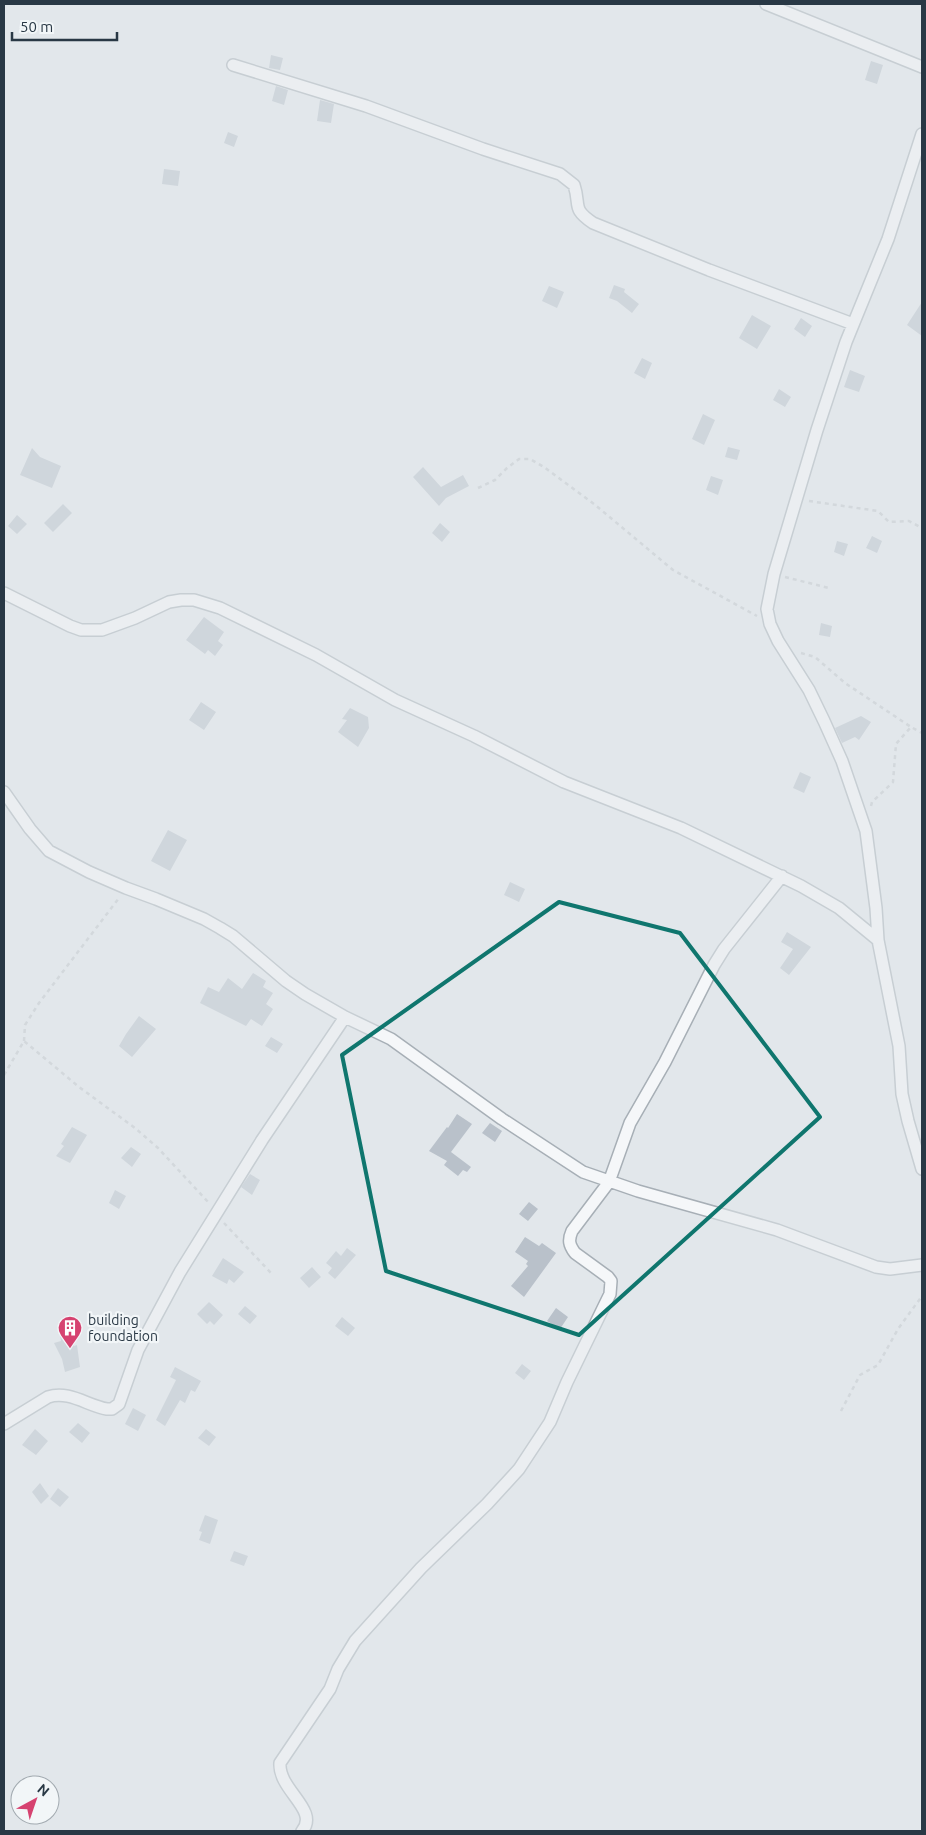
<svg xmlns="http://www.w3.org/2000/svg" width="926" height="1835" font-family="Ubuntu,sans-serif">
<rect width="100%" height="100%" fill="#e2e7eb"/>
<path fill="#b9c1ca" d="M271 55 283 58 280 70 269 68Z
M871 61 883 65 877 84 865 80Z
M276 86 288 90 284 105 272 101Z
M320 100 334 104 331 123 317 121Z
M228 132 238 136 234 147 224 143Z
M164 169 180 171 178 186 162 184Z
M614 285 625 289 624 292 639 304 632 313 617 301 609 298Z
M549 286 564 292 557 308 542 301Z
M922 302V336L907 325Z
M752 315 771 326 757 349 739 338Z
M801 318 812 326 805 337 794 329Z
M642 358 652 363 645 379 634 373Z
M850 370 865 376 859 392 844 387Z
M779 389 791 397 785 407 773 400Z
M703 414 715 420 704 445 692 439Z
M728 447 740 450 737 460 725 457Z
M32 448 40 457 61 466 52 488 20 475Z
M423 467 441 487 463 475 469 486 446 498 439 506 413 477Z
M711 476 723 480 718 495 706 490Z
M63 504 72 513 53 532 44 523Z
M17 515 27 524 17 534 8 526Z
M440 523 450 532 442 542 432 533Z
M872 536 882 541 877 553 866 548Z
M837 541 848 544 844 556 834 552Z
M204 617 224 632 218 641 223 645 215 656 208 650 205 654 186 640Z
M821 623 832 626 830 637 819 635Z
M201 702 216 712 204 730 189 720Z
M350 708 368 717 369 728 358 747 338 732 347 720 342 719Z
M861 716 871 722 859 740 855 737 842 743 835 728Z
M800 772 811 777 804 793 793 788Z
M168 830 187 840 170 871 151 861Z
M510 882 525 889 519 902 504 895Z
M787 932 811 947 789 975 780 968 793 949 781 942Z
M253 973 266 981 263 987 273 993 266 1004 273 1009 262 1026 251 1019 246 1026 200 1003 208 987 219 992 228 978 242 989Z
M139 1016 156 1029 132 1057 119 1046 126 1034Z
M271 1037 283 1044 277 1053 265 1046Z
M457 1114 472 1124 451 1152 471 1167 467 1172 463 1170 458 1176 444 1165 447 1161 429 1151 447 1127 448 1128Z
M490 1123 502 1131 495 1142 482 1133Z
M72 1127 87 1135 70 1163 56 1156 64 1146 61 1144Z
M131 1147 141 1154 132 1167 121 1158Z
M250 1174 260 1180 252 1195 241 1187Z
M115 1190 126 1196 119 1209 109 1203Z
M529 1202 538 1209 528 1221 519 1214Z
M525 1237 539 1246 542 1243 556 1253 524 1297 511 1286 528 1266 526 1264 528 1261 515 1252Z
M347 1248 356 1255 335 1279 328 1273 332 1268 326 1263 336 1251 341 1256Z
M223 1258 244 1272 234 1283 229 1279 227 1284 212 1276Z
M312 1267 321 1277 309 1288 300 1278Z
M209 1302 223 1315 214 1325 210 1321 207 1324 197 1314Z
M245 1306 257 1316 250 1324 238 1314Z
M556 1308 568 1317 560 1329 547 1321Z
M342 1317 355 1328 348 1336 335 1326Z
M73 1335 74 1346 77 1345 80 1367 65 1372 62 1359 54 1343 61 1341 60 1336Z
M522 1364 531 1371 524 1380 515 1373Z
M175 1367 201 1381 195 1392 191 1390 185 1403 180 1400 165 1426 156 1420 176 1380 170 1377Z
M133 1408 146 1415 138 1431 125 1424Z
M78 1423 90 1433 82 1443 69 1432Z
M35 1429 48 1441 36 1455 22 1445Z
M206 1429 216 1437 209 1446 198 1438Z
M40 1483 49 1496 41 1504 32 1492Z
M58 1488 69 1497 60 1507 50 1499Z
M205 1515 218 1520 210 1544 199 1540 202 1532 199 1531Z
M234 1551 248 1556 244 1566 230 1561Z"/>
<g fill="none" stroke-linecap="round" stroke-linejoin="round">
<defs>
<path id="minor" d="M766 4 922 67
M233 65 366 106 483 149 560 174 574 185C581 206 571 208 593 223L709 270 853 324
M922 134 888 239 846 342 817 430 774 574 767 609 770 624 778 641 809 690 824 721 842 761 866 831 876 908 878 940 899 1046 902 1094 908 1121 922 1169
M4 593 70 626 81 630H102L135 618 169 602 181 600H194L220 608 316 655 395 700 474 736 564 782 681 828 801 886 839 908 878 940
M4 792 30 829 49 851 89 872 126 888 156 899 204 919 220 928 233 936 286 981 305 994 345 1017 391 1039 502 1119 583 1172 638 1191 777 1230 876 1267 890 1269 922 1265
M4 1424 48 1397C69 1390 88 1406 107 1409H112L119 1404 138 1350 180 1272 262 1140 345 1017
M302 1831C320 1810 278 1790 280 1763L330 1689 338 1669 355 1641 421 1568 487 1504 519 1469 550 1422 567 1382 610 1294 611 1281 608 1277 575 1253C569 1245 568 1240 572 1231L609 1182 630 1123 665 1062 714 965 724 949 782 876"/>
</defs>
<use href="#minor" stroke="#a7afb6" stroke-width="14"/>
<path stroke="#c0c5ca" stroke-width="2.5" stroke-dasharray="4 4" stroke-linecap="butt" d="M478 488 495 480 507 468 519 459H530L544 467 594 504 673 570 757 616
M809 501 878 511 889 522 909 521 922 528
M785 577 829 588
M801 653 815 657 845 683 911 727
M871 806 872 802 893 782 896 744 911 727 922 733
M24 1041 25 1025 39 1003 119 898
M4 1075 24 1041 79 1087 135 1128 158 1148 209 1203
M224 1223 271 1273
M841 1411 860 1375 878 1365 898 1329 922 1296"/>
<use href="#minor" stroke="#f5f7f9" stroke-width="11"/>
</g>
<path d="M0 0H926V1835H0ZM559 902 680 933 820 1117 579 1335 386 1271 342 1055Z" fill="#e2e7eb" fill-opacity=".55" fill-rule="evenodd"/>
<path fill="none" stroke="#0f766e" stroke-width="4" stroke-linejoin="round" d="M559 902 680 933 820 1117 579 1335 386 1271 342 1055Z"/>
<defs>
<symbol id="building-pin" viewBox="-11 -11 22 30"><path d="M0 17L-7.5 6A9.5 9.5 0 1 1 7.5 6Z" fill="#d64270" stroke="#f2f6f8"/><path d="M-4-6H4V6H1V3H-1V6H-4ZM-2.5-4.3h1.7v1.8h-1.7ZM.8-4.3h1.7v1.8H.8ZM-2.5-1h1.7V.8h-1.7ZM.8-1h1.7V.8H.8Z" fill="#fff"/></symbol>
</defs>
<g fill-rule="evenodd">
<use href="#building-pin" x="56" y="1314" width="28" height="38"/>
</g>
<g text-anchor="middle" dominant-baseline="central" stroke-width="4.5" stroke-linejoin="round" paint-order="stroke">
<g font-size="14" fill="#293845" stroke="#f2f6f8" text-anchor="start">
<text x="88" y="1320">building<tspan x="88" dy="16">foundation</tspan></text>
</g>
</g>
<rect width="926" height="1835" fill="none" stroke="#293845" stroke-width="10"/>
<g transform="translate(35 1800) rotate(40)"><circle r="24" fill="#f2f6f8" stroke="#a2aab0"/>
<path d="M0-4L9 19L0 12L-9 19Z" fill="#d64270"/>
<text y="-8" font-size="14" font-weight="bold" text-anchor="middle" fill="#293845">N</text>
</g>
<path d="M12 32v8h105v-8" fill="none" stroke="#293845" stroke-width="2.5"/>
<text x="20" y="32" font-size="15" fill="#293845" stroke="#f2f6f8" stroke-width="4" paint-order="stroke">50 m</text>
</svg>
